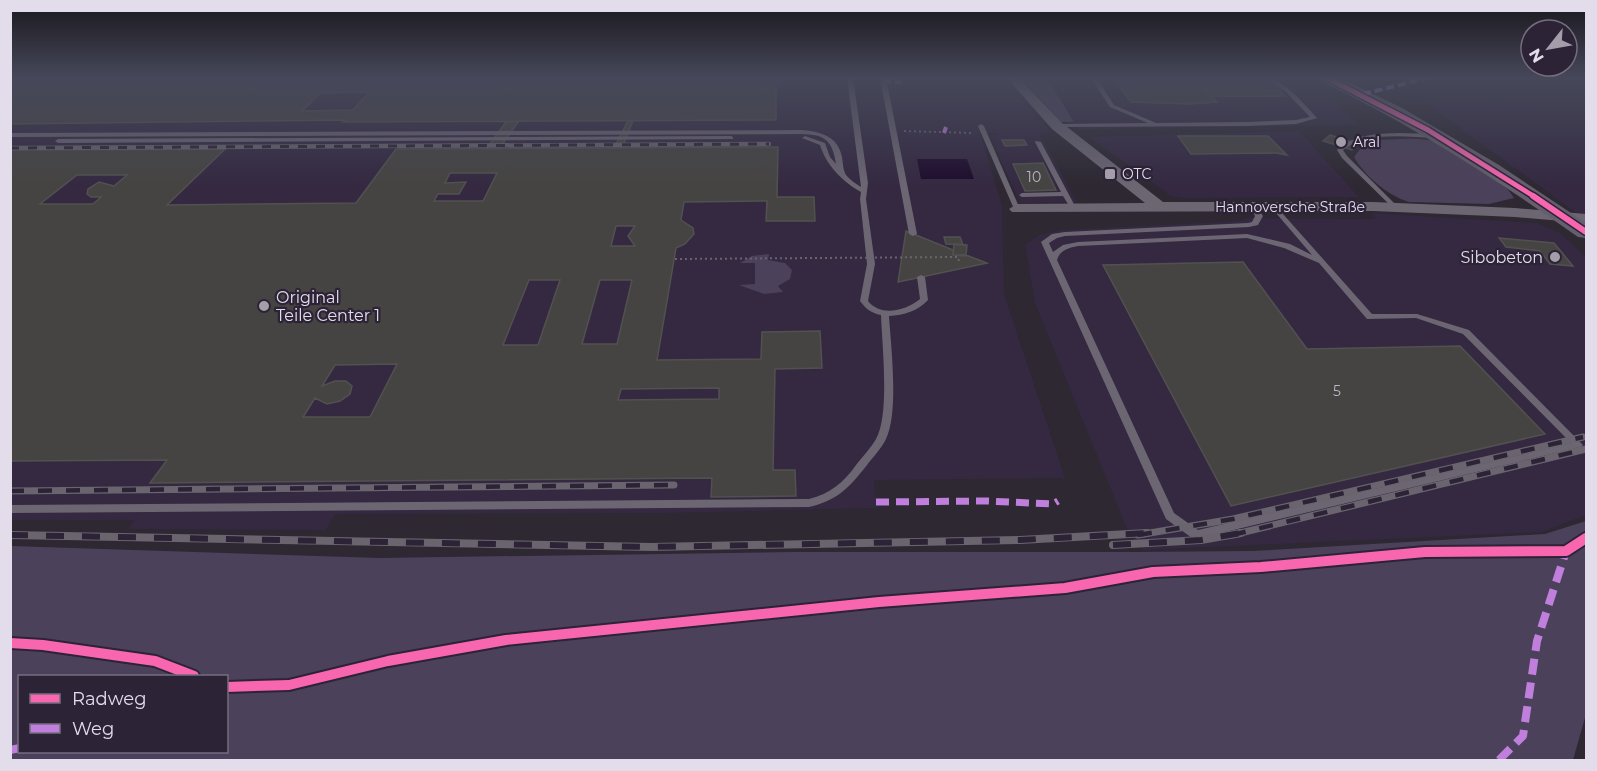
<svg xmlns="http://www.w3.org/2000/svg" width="1597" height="771" font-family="Montserrat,sans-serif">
<rect width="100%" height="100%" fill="#2d2832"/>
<path fill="#342941" d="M10 78H1004L1051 132 1039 133 1077 202 1020 203 990 136 999 133H980L1002 205 1004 294 1065 478 874 480 877 508 668 513 335 514 326 530 128 529 134 520H11Z
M1047 78H1298L1322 91 1359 125 1078 129Z
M1586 96V220L1419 98Z
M1299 131 1359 197 1183 198 1171 196 1089 137Z
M1371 213 1537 223 1560 233 1586 257V515L1542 532 1142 550 1127 529 1035 303 1025 245 1039 235 1060 230 1241 221 1249 218 1376 219Z"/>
<path fill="#4c415a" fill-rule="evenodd" d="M1021 78H1047L1074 122H1061Z
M1371 140C1390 140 1411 137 1428 140 1447 144 1506 180 1514 198L1489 204 1409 202C1387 195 1366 177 1354 157L1365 143Z
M769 254 768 260 785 263 792 270 790 279 778 286 783 292 764 294 739 285 755 284V263H740L752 256Z
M1586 521V714L1573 760H11V546L380 558 795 552H1132L1253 551 1545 534ZM226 676V752H20V676Z"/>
<path fill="#1d0c2c" d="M917 159H967L974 179H921Z"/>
<path fill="#464442" stroke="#525150" stroke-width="1.5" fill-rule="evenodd" d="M10 78H776V120L343 122 345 120 10 124ZM369 92 353 110 302 111 320 93Z
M1199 81 1217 102 1189 104 1131 102 1116 82Z
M1201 83H1272L1285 96H1212Z
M519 121 499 149H486L506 122Z
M628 121H633L622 148H614Z
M1330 135 1359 144 1352 150 1323 141Z
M1178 136H1268L1287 155 1276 153 1191 154Z
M1002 140H1024L1027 145 1005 146Z
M778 147 777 197H814L815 221H766L767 201 684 202 681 220 693 228 694 234 685 244 676 248 657 360 761 359 762 332 820 331 822 368 775 369 773 470H795L796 496 711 497 712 478 150 483 167 460 10 461V150L225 149 167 205 356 203 396 149ZM450 173H497L483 201H434L438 194H459L466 182 445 183ZM77 175H127L114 186 99 182 88 189 87 194 91 197H101L93 204H40ZM616 226H635L628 236 635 246H611ZM529 280H560L538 345H503ZM600 280H632L617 344H582ZM397 364 370 417H303L315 398 327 404 340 401 350 394 352 386 346 381H335L322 386 335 365ZM719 388V399L618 400 621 389Z
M1043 163 1056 190 1025 191 1013 164Z
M906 231 953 250V255H966L987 263 898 282Z
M944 237H960L963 245 946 244Z
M1499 238 1554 243 1573 266 1550 264 1540 251 1506 247Z
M954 244 967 245 966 256 953 255Z
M1243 262 1307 349 1460 346 1545 434 1231 506 1103 265Z"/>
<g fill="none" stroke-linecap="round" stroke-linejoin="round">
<path stroke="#68646e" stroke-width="2" stroke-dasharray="2 3" stroke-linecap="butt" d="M904 131 973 133"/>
<path fill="#6c6673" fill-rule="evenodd" d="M847 78H853L868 183 866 199 875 264 868 301C881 317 905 311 920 299L917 277 921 275 925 277 928 300C918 311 904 315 889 316 891 347 899 412 886 439 881 449 873 457 867 465 849 488 838 500 809 507L10 513V505L809 499C830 494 844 482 856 465 863 456 871 448 876 439 890 414 882 345 881 315 871 313 866 309 860 301L867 264 860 199 861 192C843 182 826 165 820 145L802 138 805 136 825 143 830 157 836 164C832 137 822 134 797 134L10 137V133L803 130C821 132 838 136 842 157 843 163 843 170 846 175 850 180 856 184 861 187Z
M880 78H886L917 234 913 236 909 234Z
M1093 78H1099L1098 80 1114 105 1156 123 1246 122 1296 120 1310 117 1286 92 1266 78C1283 78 1306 106 1317 118L1296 124 1246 126 1055 127 1054 126 1057 124 1148 123 1110 107 1092 80Z
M981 124 984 126 1020 209 1019 210H1015L1014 209 978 126Z
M1399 133 1435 134 1438 136 1435 138C1406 137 1367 131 1343 150L1347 156 1398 207 1395 209 1393 208 1342 158 1337 150C1353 134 1377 134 1399 133Z
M731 136 733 137V139L58 143 55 141 58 139Z
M1036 141 1041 142 1076 208 1075 209H1071L1063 196 1022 197 1019 195 1022 193 1061 192 1035 142Z
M1253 204 1255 205 1263 216 1258 225 1249 227 1065 236 1057 238 1049 243 1053 252 1063 245 1078 242 1247 234 1290 244 1312 255 1270 206 1271 205H1275L1372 314H1417L1469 330 1581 443 1583 445 1581 447 1196 539 1192 538 1166 519 1041 242 1052 234 1065 232 1248 223 1252 222 1255 216 1250 206ZM1247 238 1284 248 1319 263 1367 319 1416 318 1463 334 1571 443 1198 530 1174 513 1057 260C1060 250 1068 248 1078 246Z"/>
<path fill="#6c6673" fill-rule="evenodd" d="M1007 78H1019L1062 123 1163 202H1373L1515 208 1586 214V223L1515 217 1373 211 1012 212 1009 209 1017 204 1145 203 1052 129Z"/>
<path fill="#655f6d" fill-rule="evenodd" d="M1319 78H1340L1402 108 1499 165 1586 223V238L1578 237C1496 179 1412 125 1321 81Z"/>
<defs>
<path id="rail-far2" d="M10 148 769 144"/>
<path id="rail-far1" d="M10 491 674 485
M1138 535 1233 519 1583 437
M1232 535 1586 449"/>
<path id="rail" d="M10 535 651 547 1020 540 1147 533
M1113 545 1201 540 1241 533"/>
</defs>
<use href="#rail-far2" stroke="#69646e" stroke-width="4.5"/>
<use href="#rail-far1" stroke="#69646e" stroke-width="7"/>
<use href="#rail" stroke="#69646e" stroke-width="8"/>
<use href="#rail-far2" stroke="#2d2337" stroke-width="3" stroke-dasharray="9" stroke-linecap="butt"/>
<use href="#rail-far1" stroke="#2d2337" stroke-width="4.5" stroke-dasharray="14" stroke-linecap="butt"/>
<use href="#rail" stroke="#2d2337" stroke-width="6" stroke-dasharray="18" stroke-linecap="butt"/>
<path stroke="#68646e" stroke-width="2" stroke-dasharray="2 3" stroke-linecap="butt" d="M675 259 958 257 959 261"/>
<path stroke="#c07fdc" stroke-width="4" stroke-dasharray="8 4" stroke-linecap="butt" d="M883 81 901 82
M1363 94 1427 78
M944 133 946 127"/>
<path stroke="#c07fdc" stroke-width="7" stroke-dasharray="13 7" stroke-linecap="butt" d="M876 502 987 501 1053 504 1058 501"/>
<path stroke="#c07fdc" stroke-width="8" stroke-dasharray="16 8" stroke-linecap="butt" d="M10 750 20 748
M1499 760 1523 736 1537 641 1566 551"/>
<defs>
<path id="cycleway-far2" d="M1327 78 1428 130 1535 197"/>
<path id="cycleway-far1" d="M1533 196 1586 232"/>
<path id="cycleway" d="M10 643 43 645 155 661 194 676
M226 687 289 685 388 661 506 640 879 602 1065 588 1153 572 1261 567 1425 552 1566 551 1586 538"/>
</defs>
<use href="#cycleway-far2" stroke="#2d2337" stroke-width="8"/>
<use href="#cycleway-far1" stroke="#2d2337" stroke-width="9"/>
<use href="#cycleway" stroke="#2d2337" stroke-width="14"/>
<use href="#cycleway-far2" stroke="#f766af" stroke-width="5"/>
<use href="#cycleway-far1" stroke="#f766af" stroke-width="6"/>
<use href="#cycleway" stroke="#f766af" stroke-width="10"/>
</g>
<linearGradient id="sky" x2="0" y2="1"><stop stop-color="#19161c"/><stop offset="0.42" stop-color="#46485a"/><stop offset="1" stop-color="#46485a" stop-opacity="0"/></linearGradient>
<rect width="1597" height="186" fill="url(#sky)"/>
<g fill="#a39eaa" stroke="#2d2337" stroke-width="2">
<circle cx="1341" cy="142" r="6"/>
<rect x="1104" y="168" width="12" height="12" rx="3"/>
<circle cx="1555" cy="257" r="6"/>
<circle cx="264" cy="306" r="6"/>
</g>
<g text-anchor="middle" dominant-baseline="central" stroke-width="4.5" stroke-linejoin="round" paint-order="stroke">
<g font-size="14" fill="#e3ddeb" stroke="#2d2337" text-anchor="start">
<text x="1353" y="142">Aral</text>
<text x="1122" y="174">OTC</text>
</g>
<g font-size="14" fill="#bcb7c1">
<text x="1034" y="177">10</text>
<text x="1337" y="391">5</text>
</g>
<g font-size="14" fill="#e3ddeb" stroke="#2d2337">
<text x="1290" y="207">Hannoversche Straße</text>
</g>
<g font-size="16" fill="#e3ddeb" stroke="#2d2337" text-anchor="end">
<text x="1543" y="257">Sibobeton</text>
<text x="276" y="297" text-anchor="start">Original<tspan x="276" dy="18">Teile Center 1</tspan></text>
</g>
</g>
<rect width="1597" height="771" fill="none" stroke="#e3ddeb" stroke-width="24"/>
<rect x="18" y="675" width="210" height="78" fill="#2d2337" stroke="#766d7f" stroke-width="1.5"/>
<rect x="30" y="694" width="30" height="9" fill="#f766af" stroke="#766d7f" stroke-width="1.5"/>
<text x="72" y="705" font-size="18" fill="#e3ddeb">Radweg</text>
<rect x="30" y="724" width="30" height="9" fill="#c07fdc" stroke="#766d7f" stroke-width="1.5"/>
<text x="72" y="735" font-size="18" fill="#e3ddeb">Weg</text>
<g transform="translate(1549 48) rotate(239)"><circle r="28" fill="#2d2337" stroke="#766d7f" stroke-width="1.5"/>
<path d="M0-4.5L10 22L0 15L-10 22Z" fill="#a39eaa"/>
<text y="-9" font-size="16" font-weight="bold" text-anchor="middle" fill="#e3ddeb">N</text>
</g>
</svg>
